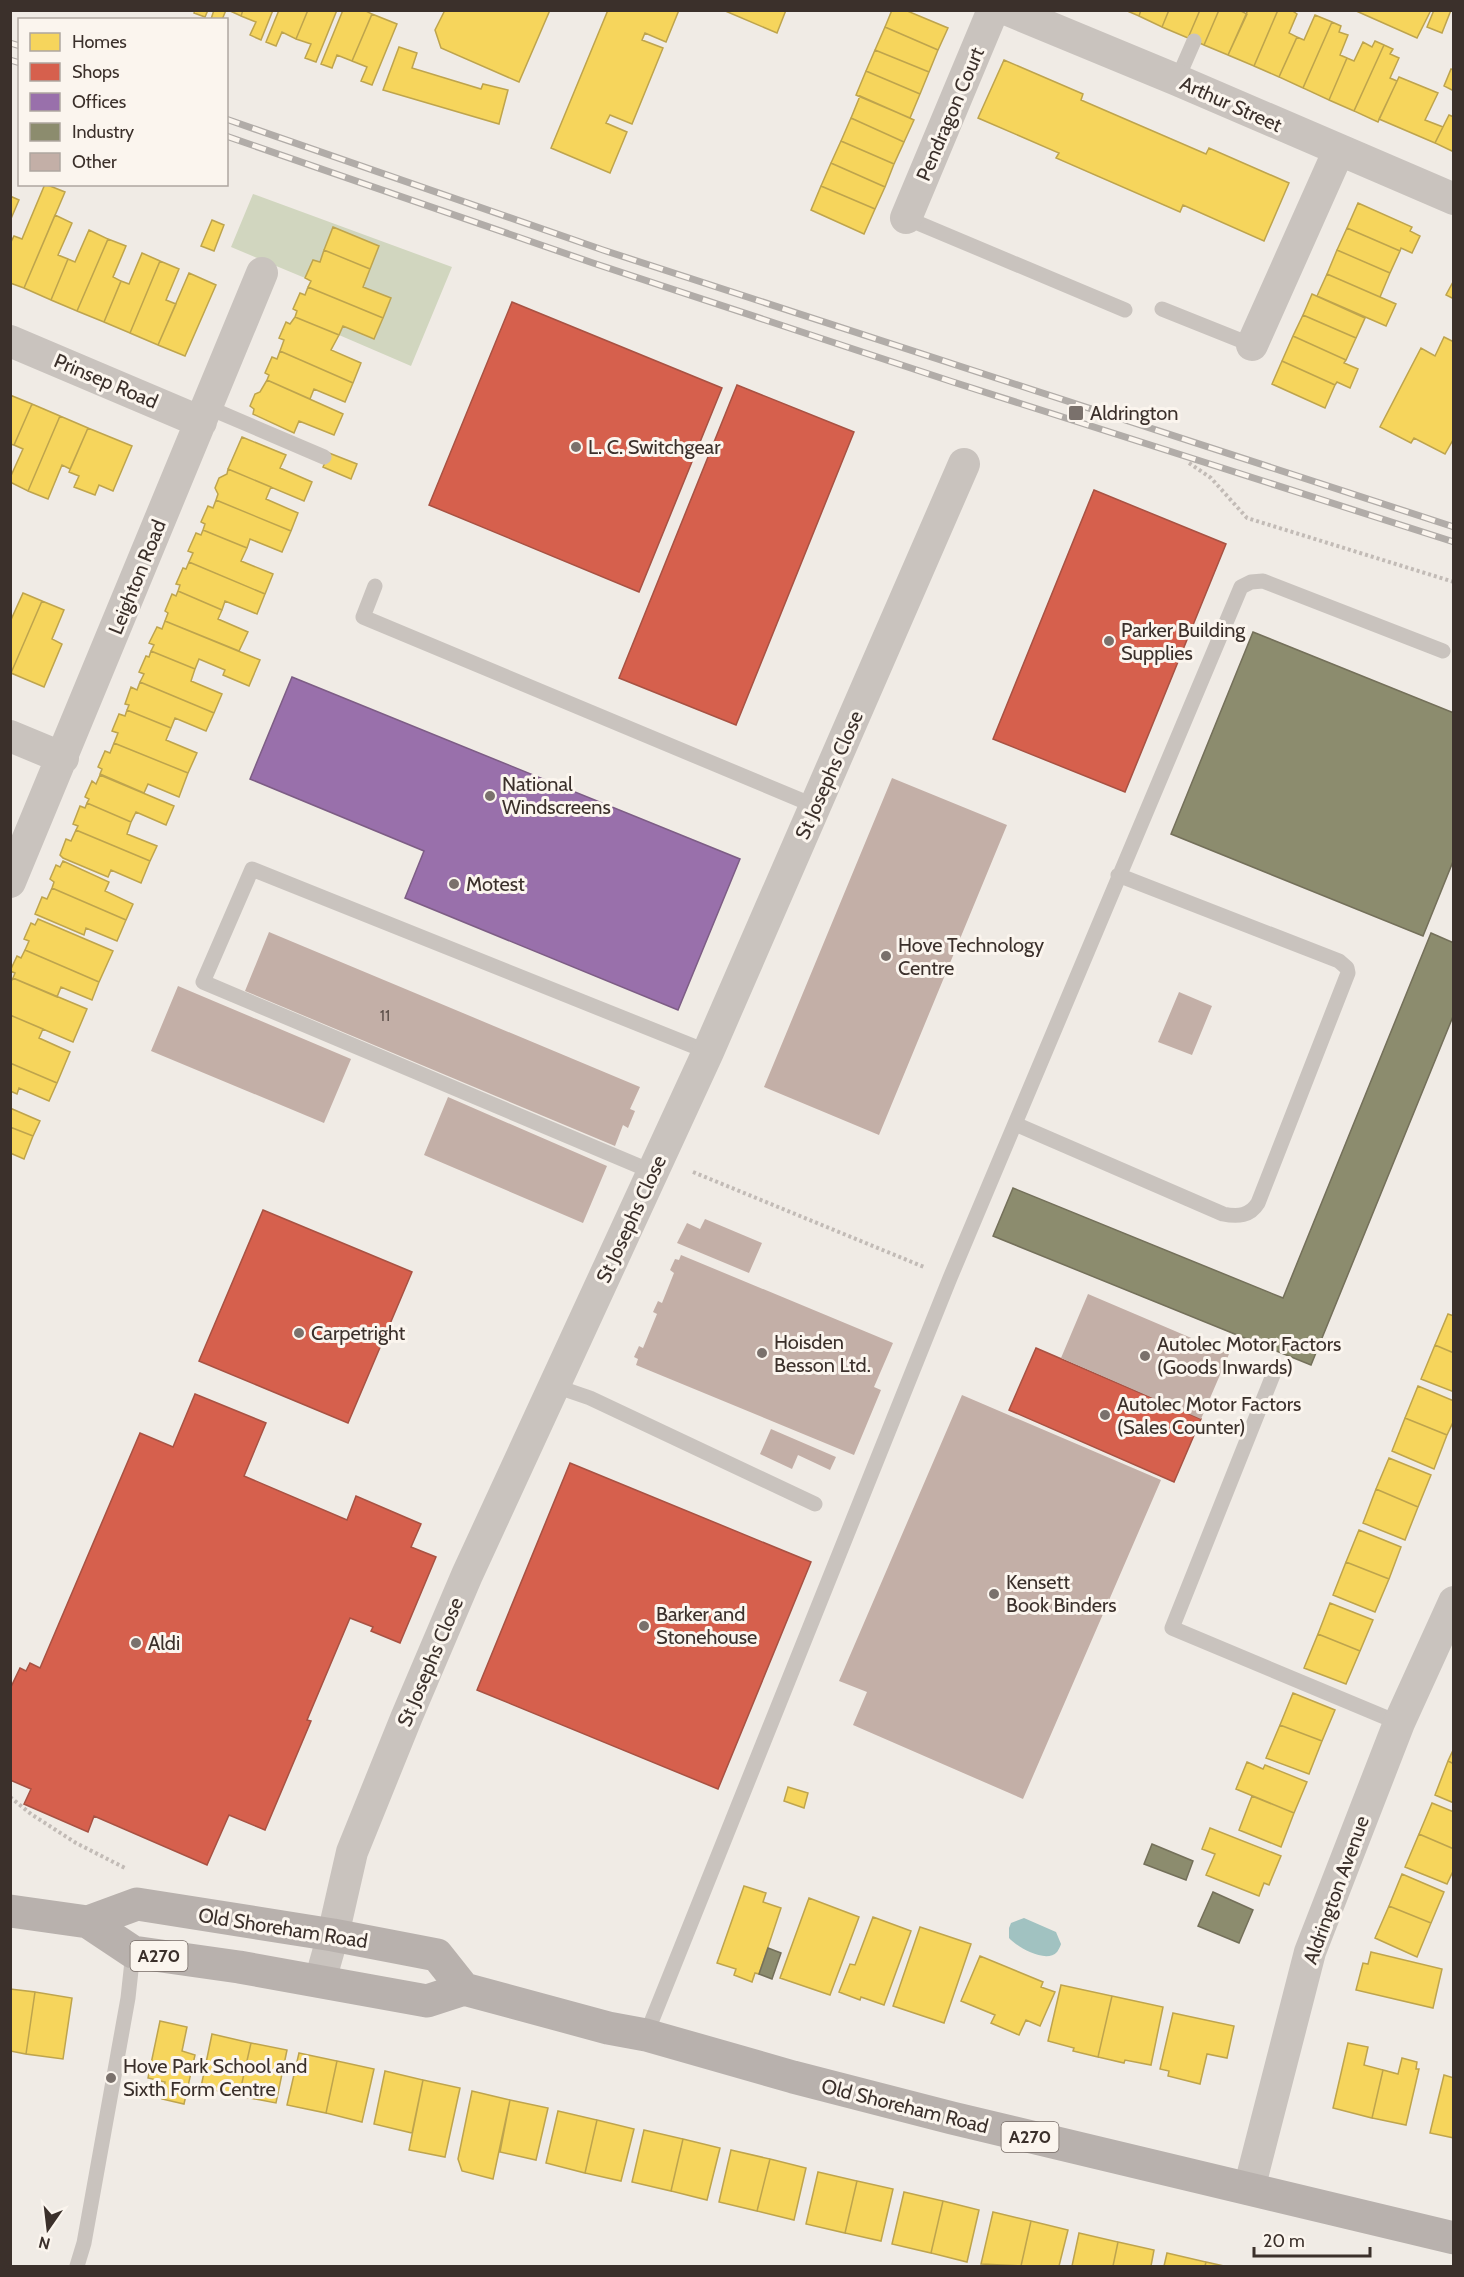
<svg xmlns="http://www.w3.org/2000/svg" width="1464" height="2277" font-family="Cabin,sans-serif">
<rect width="100%" height="100%" fill="#f0ebe5"/>
<path fill="#d1d6bf" d="M253 194 452 267 411 366 339 335 343 326 374 339 391 299 363 287 378 246 333 227 320 262 313 261 305 278 231 247Z"/>
<path fill="#a1c2c1" d="M1024 1918 1056 1932 1061 1944C1061 1945 1058 1951 1057 1952 1046 1964 1017 1947 1009 1938V1928L1011 1923Z"/>
<path fill="#f6d55c" stroke="#bea44d" stroke-width="1.5" d="M195 10H208L205 17 194 13Z
M214 10H226L222 20 211 19Z
M228 10H243L241 16Z
M243 10H273L261 40 250 35 256 22 241 16Z
M279 10H308L296 39 282 32 276 46 266 42Z
M308 10H337L316 62 305 58 311 44 296 39Z
M343 10H364L372 14 352 61 337 55 332 68 321 64Z
M445 10H550L519 82 441 48 435 30Z
M608 10H679L666 42 645 33 642 40 663 48 632 124 610 115 606 123 627 132 610 173 551 148Z
M723 10H786L777 33Z
M892 10H905L948 28 938 50 885 27Z
M1125 10H1141L1139 16Z
M1141 10H1169L1162 27 1139 16Z
M1169 10H1200L1188 38 1162 27Z
M1200 10H1219L1204 45 1188 38Z
M1219 10H1239L1247 14 1228 55 1204 45Z
M1248 10H1278L1254 66 1228 55Z
M1278 10H1291L1297 14 1289 33 1297 37 1279 77 1254 66Z
M1354 10H1431L1417 38Z
M1434 10H1451L1442 33 1427 27Z
M372 14 397 24 372 85 361 81 367 67 352 61Z
M1315 15 1332 22 1303 88 1279 77 1297 37 1304 40Z
M1332 22 1341 26 1339 32 1348 35 1340 55 1347 58 1329 100 1303 88Z
M885 27 938 50 929 72 875 50Z
M1375 41 1384 45 1354 111 1329 100 1347 58 1354 61 1363 42 1372 47Z
M1384 45 1393 49 1390 54 1399 58 1390 78 1397 81 1378 122 1354 111Z
M399 47 417 53 412 68 481 89 483 84 508 90 499 124 383 90Z
M875 50 929 72 920 94 866 71Z
M1004 60 1083 94 1081 100 1206 154 1209 148 1289 183 1264 241 1183 205 1180 212 1056 158 1059 153 978 118Z
M1451 69 1454 70V91L1444 86Z
M866 71 920 94 910 118 856 95Z
M1399 77 1438 93 1425 120 1443 127 1435 143 1379 119Z
M860 96 914 120 904 142 851 118Z
M1449 115 1454 117V152L1435 143Z
M851 118 904 142 894 164 841 141Z
M841 141 894 164 885 187 831 163Z
M831 163 885 187 875 209 821 186Z
M45 184 65 192 24 288 10 283V244L14 236 22 239Z
M821 186 875 209 864 234 811 210Z
M10 196 19 200 10 221Z
M1358 203 1412 227 1410 231 1420 236 1412 253 1401 248 1400 251 1347 228Z
M55 215 72 223 58 255 68 259 51 300 24 288Z
M212 220 224 225 214 251 201 246Z
M333 227 379 246 370 269 324 250Z
M1347 228 1400 251 1390 273 1337 250Z
M89 230 108 239 77 311 51 300 68 259 75 262Z
M108 239 126 246 113 277 121 281 104 322 77 311Z
M324 250 370 269 363 287 391 298 383 318 308 287 311 281 305 278 313 260 320 262Z
M1337 250 1390 273 1380 297 1327 274Z
M142 253 160 261 130 333 104 322 121 281 129 284Z
M160 261 179 269 166 300 176 304 158 345 130 333Z
M189 273 216 285 185 356 158 345Z
M1327 274 1396 304 1386 326 1317 296Z
M1454 280V299L1446 295Z
M308 287 383 318 374 339 343 326 339 335 295 317 297 311 293 309 300 293 305 295Z
M1312 294 1365 318 1356 338 1303 315Z
M1303 315 1356 338 1346 360 1293 336Z
M295 317 339 335 331 350 361 363 353 383 280 351 284 340 279 338 286 322 290 324Z
M1293 336 1346 360 1344 363 1358 369 1350 388 1337 382 1335 385 1282 361Z
M1444 337 1454 342V438L1445 454 1414 438 1411 443 1380 427 1421 348 1435 356Z
M280 351 353 383 345 402 314 389 310 399 267 380 269 375 265 373 272 357 277 359Z
M1282 361 1335 385 1325 408 1272 384Z
M267 380 343 414 334 435 299 421 294 433 253 414 254 409 250 406 255 394 260 392Z
M10 395 32 404 14 445 10 444Z
M32 404 60 416 28 491 10 482V478L23 449 14 445Z
M60 416 88 428 70 469 62 465 48 499 28 491Z
M88 428 132 446 113 491 99 485 95 495 74 487 79 476 69 472Z
M242 437 286 455 280 468 312 482 304 501 228 469Z
M329 453 357 464 351 479 323 467Z
M228 469 271 487 266 499 298 513 291 531 216 500 218 494 215 488 219 478 227 474Z
M216 500 291 531 282 552 250 539 247 548 203 530 205 524 201 522 208 506 213 508Z
M203 530 247 548 241 561 273 574 265 594 189 562 193 553 188 551 196 533 201 535Z
M189 562 265 594 257 614 225 601 222 610 178 591 180 585 176 584 183 568 186 569Z
M178 591 222 610 218 619 248 632 239 651 165 621 168 613 165 611 172 594 176 596Z
M23 593 42 601 11 673 10 622Z
M42 601 64 610 52 639 62 644 44 687 11 673Z
M165 621 260 660 249 686 223 675 225 670 199 659 195 669 151 651 154 645 149 643 157 627 162 629Z
M151 651 195 669 191 681 222 694 214 713 140 682 144 674 139 672 146 656 149 657Z
M140 682 214 713 206 731 175 718 171 728 127 710 129 705 125 704 131 687 137 690Z
M127 710 171 728 166 740 197 753 188 773 114 743 118 733 112 731 119 714 125 716Z
M114 743 188 773 179 797 148 784 144 793 100 774 102 769 98 767 105 751 110 753Z
M100 775 174 806 166 825 136 812 131 822 87 803 89 799 85 797 92 781 96 784Z
M87 803 131 822 127 834 157 846 150 861 76 830 78 826 73 824 80 806 85 808Z
M76 830 150 861 141 883 111 870 108 877 63 858 60 855 66 839 71 841Z
M63 861 109 882 105 891 133 904 126 920 52 888 54 882 50 879 56 865 60 867Z
M52 888 126 920 117 941 86 928 84 935 35 914 42 897 47 899Z
M38 919 113 951 99 982 25 950 29 941 24 939 31 923 35 925Z
M25 950 99 982 92 1000 61 987 57 997 13 978 15 973 10 971 17 956 21 958Z
M13 978 87 1009 73 1042 10 1015V983Z
M10 1015 43 1029 39 1038 70 1052 57 1083 10 1063Z
M10 1063 57 1083 49 1101 19 1088 17 1094 10 1091Z
M10 1108 40 1121 33 1136 10 1127Z
M10 1127 33 1136 24 1159 10 1153Z
M1448 1314 1454 1316V1353L1435 1345Z
M1435 1345 1454 1353V1392L1421 1379Z
M1418 1386 1454 1401V1420L1447 1435 1405 1418Z
M1405 1418 1447 1435 1434 1469 1392 1451Z
M1389 1458 1431 1475 1418 1507 1376 1489Z
M1376 1489 1418 1507 1405 1540 1363 1523Z
M1359 1530 1401 1547 1389 1579 1346 1562Z
M1346 1562 1389 1579 1375 1612 1333 1595Z
M1330 1603 1373 1620 1360 1651 1318 1634Z
M1318 1634 1360 1651 1346 1684 1304 1668Z
M1293 1693 1335 1710 1322 1741 1280 1725Z
M1280 1725 1322 1741 1309 1774 1266 1758Z
M1454 1748V1764L1448 1761Z
M1448 1761 1454 1764V1803L1435 1795Z
M1247 1762 1263 1769 1265 1765 1307 1782 1294 1813 1236 1789Z
M788 1787 808 1793 804 1808 784 1801Z
M1252 1796 1294 1813 1281 1847 1239 1830Z
M1432 1803 1454 1812V1849L1419 1834Z
M1210 1828 1281 1856 1269 1885 1264 1883 1259 1896 1206 1875 1215 1854 1202 1849Z
M1419 1834 1454 1849V1869L1447 1884 1405 1867Z
M1402 1874 1444 1892 1431 1923 1389 1906Z
M744 1886 766 1893 763 1902 781 1908 759 1974 755 1973 752 1982 734 1975 736 1969 717 1963Z
M809 1898 859 1917 830 1995 780 1978Z
M1389 1906 1431 1923 1417 1957 1375 1938Z
M873 1917 911 1931 884 2005 861 1997 860 2000 839 1992 850 1964 855 1965Z
M920 1927 971 1944 944 2023 893 2006Z
M1371 1952 1442 1969 1433 2008 1356 1990 1363 1963 1368 1964Z
M980 1956 1043 1982 1041 1987 1055 1992 1040 2026 1026 2020 1019 2035 991 2023 995 2015 961 2001Z
M1061 1985 1112 1996 1098 2057 1073 2051 1074 2048 1048 2041Z
M10 1989 35 1992 26 2054 10 2051Z
M35 1992 72 1998 63 2059 26 2054Z
M1112 1996 1163 2007 1151 2065 1125 2060 1124 2063 1098 2057Z
M1173 2013 1234 2026 1227 2058 1207 2054 1200 2084 1168 2076 1169 2071 1160 2069Z
M160 2021 187 2027 182 2051 195 2055 184 2104 162 2099 165 2082 148 2078Z
M212 2034 251 2043 239 2096 201 2087Z
M251 2043 287 2050 276 2103 239 2096Z
M1348 2043 1368 2047 1364 2065 1383 2070 1372 2118 1333 2108Z
M299 2053 337 2061 326 2113 287 2105Z
M1402 2058 1417 2062 1416 2069H1419L1406 2125 1372 2118 1383 2070 1398 2074Z
M337 2061 374 2069 362 2122 326 2113Z
M385 2071 423 2080 412 2133 374 2124Z
M1444 2075 1454 2078V2138L1430 2133Z
M423 2080 460 2088 445 2157 409 2150Z
M472 2091 510 2100 493 2179 462 2171 458 2159Z
M510 2100 548 2108 536 2160 500 2152Z
M558 2111 597 2120 585 2173 546 2163Z
M597 2120 634 2129 621 2181 585 2173Z
M644 2130 683 2139 671 2191 632 2182Z
M683 2139 720 2148 707 2200 671 2191Z
M731 2150 770 2159 757 2211 719 2202Z
M770 2159 806 2168 794 2220 757 2211Z
M818 2172 857 2181 845 2233 806 2224Z
M857 2181 893 2189 881 2241 845 2233Z
M904 2192 943 2201 931 2253 892 2244Z
M943 2201 979 2210 967 2262 931 2253Z
M993 2212 1031 2221 1021 2266 981 2264Z
M1031 2221 1068 2230 1059 2266H1021Z
M1079 2233 1118 2242 1113 2266H1072Z
M1118 2242 1154 2250 1151 2266H1113Z
M1167 2253 1206 2262 1205 2266H1164Z
M1206 2262 1224 2266H1205Z"/>
<path fill="#d6604d" stroke="#a85243" stroke-width="1.5" d="M512 302 722 388 639 592 429 505Z
M737 385 854 432 736 725 619 678Z
M1094 490 1226 544 1125 792 993 739Z
M263 1210 412 1272 348 1423 199 1361Z
M1036 1348 1201 1419 1174 1482 1009 1410Z
M195 1394 266 1423 244 1476 347 1520 356 1496 421 1524 411 1547 436 1557 400 1643 371 1631 373 1627 350 1618 307 1720 311 1721 265 1830 229 1815 207 1865 94 1816 88 1832 24 1804 31 1789 10 1780V1689L20 1668 26 1671 30 1663 40 1668 140 1433 173 1447Z
M570 1463 811 1562 718 1789 477 1690Z"/>
<path fill="#9970ab" stroke="#7d5d85" stroke-width="1.5" d="M292 677 740 859 678 1010 405 898 424 851 250 779Z"/>
<path fill="#8c8c6e" stroke="#74705a" stroke-width="1.5" d="M1253 632 1454 713V859L1423 936 1171 834Z
M1431 933 1454 943V1014L1311 1365 993 1236 1013 1188 1283 1298Z
M1152 1844 1193 1861 1186 1880 1144 1864Z
M1213 1892 1253 1910 1239 1943 1198 1926Z
M768 1948 781 1953 772 1979 759 1974Z"/>
<path fill="#c3afa7" d="M892 778 1007 825 879 1135 764 1087Z
M269 932 640 1087 630 1109 635 1111 628 1128 623 1125 615 1146 245 991Z
M178 986 351 1059 324 1123 151 1051Z
M1179 992 1212 1006 1192 1055 1158 1042Z
M448 1097 607 1166 583 1223 424 1155Z
M705 1219 762 1243 749 1273 677 1243 687 1223 700 1229Z
M681 1255 893 1343 874 1387 881 1390 854 1455 636 1365 638 1359 634 1357 639 1346 643 1348 657 1314 653 1312 658 1301 662 1303 674 1273 670 1270 675 1259 679 1260Z
M1088 1294 1229 1354 1201 1419 1061 1358Z
M962 1395 1161 1480 1023 1799 853 1725 867 1692 839 1681Z
M771 1429 836 1457 830 1470 798 1455 792 1469 760 1454Z"/>
<g fill="none" stroke-linecap="round" stroke-linejoin="round">
<path stroke="#c2bbb6" stroke-width="4" stroke-dasharray="3 3" stroke-linecap="butt" d="M1189 463 1211 478 1247 518 1454 582
M693 1172 924 1267
M10 1797 31 1814 76 1843 127 1869"/>
<path stroke="#c9c3be" stroke-width="15" d="M1177 80 1194 41
M906 218 1125 310
M1162 309 1252 345
M207 407 324 457
M375 586 363 617 815 806
M1015 1124 1223 1214C1238 1217 1250 1216 1258 1203L1348 973 1347 968 1339 961 1118 875
M653 1172 203 982 252 869 708 1052
M1273 1375 1172 1628 1399 1723
M555 1386 590 1398 815 1504
M646 2035 950 1278 1241 587 1251 582 1263 581 1443 651
M77 2266 84 2243 128 1998 133 1952"/>
<path stroke="#c9c3be" stroke-width="32" d="M1008 10 1177 80 1454 199
M906 218 993 10
M10 341 201 422
M1252 345 1339 150
M10 736 63 758
M10 882 262 273
M320 1981 333 1935 352 1852 407 1716 467 1575 708 1052 964 464
M1249 2189 1310 1952 1399 1723 1454 1602"/>
<path stroke="#b8b1ad" stroke-width="33" d="M10 1911 88 1922 133 1952 239 1967 427 2001 464 1989 608 2028 646 2035 793 2077 952 2118 1454 2238
M88 1922 137 1904 333 1935 437 1955 464 1989"/>
<defs>
<path id="rail" d="M10 43 20 46
M10 60 20 63
M226 119 603 250 1454 527
M226 136 593 263 953 382 1454 542"/>
</defs>
<use href="#rail" stroke="#b1aca8" stroke-width="7"/>
<use href="#rail" stroke="#fbf5ee" stroke-width="4.5" stroke-dasharray="14" stroke-linecap="butt"/>
</g>
<g fill="#7a716c" stroke="#fbf5ee" stroke-width="2">
<rect x="1068" y="405" width="16" height="16" rx="3"/>
<circle cx="576" cy="447" r="6"/>
<circle cx="1109" cy="641" r="6"/>
<circle cx="490" cy="796" r="6"/>
<circle cx="454" cy="884" r="6"/>
<circle cx="886" cy="956" r="6"/>
<circle cx="299" cy="1333" r="6"/>
<circle cx="762" cy="1353" r="6"/>
<circle cx="1145" cy="1356" r="6"/>
<circle cx="1105" cy="1415" r="6"/>
<circle cx="994" cy="1594" r="6"/>
<circle cx="644" cy="1626" r="6"/>
<circle cx="136" cy="1643" r="6"/>
<circle cx="111" cy="2078" r="6"/>
</g>
<g text-anchor="middle" dominant-baseline="central" stroke-width="6" stroke-linejoin="round" paint-order="stroke">
<g font-size="16" fill="#5d504a">
<text x="385" y="1015">11</text>
</g>
<g fill="#fbf5ee" stroke="#756b66" stroke-width="1.5">
<rect x="130.5" y="1941" width="57" height="30" rx="4.5"/>
<rect x="1001.5" y="2122" width="57" height="30" rx="4.5"/>
</g>
<g font-size="18" font-weight="bold" fill="#3b302b">
<text x="159" y="1956">A270</text>
<text x="1030" y="2137">A270</text>
</g>
<g font-size="20" fill="#3b302b" stroke="#fbf5ee">
<text transform="translate(1231 104) rotate(24)">Arthur Street</text>
<text transform="translate(950 114) rotate(-67)">Pendragon Court</text>
<text transform="translate(106 381) rotate(23)">Prinsep Road</text>
<text transform="translate(137 577) rotate(-68)">Leighton Road</text>
<text transform="translate(829 775) rotate(-66)">St Josephs Close</text>
<text transform="translate(631 1219) rotate(-65)">St Josephs Close</text>
<text transform="translate(430 1662) rotate(-67)">St Josephs Close</text>
<text transform="translate(1336 1890) rotate(-70)">Aldrington Avenue</text>
<text transform="translate(283 1928) rotate(9)">Old Shoreham Road</text>
<text transform="translate(905 2106) rotate(14)">Old Shoreham Road</text>
</g>
<g font-size="20" fill="#3b302b" stroke="#fbf5ee" text-anchor="start">
<text x="1090" y="413">Aldrington</text>
<text x="588" y="447">L. C. Switchgear</text>
<text x="1121" y="630">Parker Building<tspan x="1121" dy="23">Supplies</tspan></text>
<text x="502" y="784">National<tspan x="502" dy="23">Windscreens</tspan></text>
<text x="466" y="884">Motest</text>
<text x="898" y="945">Hove Technology<tspan x="898" dy="23">Centre</tspan></text>
<text x="311" y="1333">Carpetright</text>
<text x="774" y="1342">Hoisden<tspan x="774" dy="23">Besson Ltd.</tspan></text>
<text x="1157" y="1344">Autolec Motor Factors<tspan x="1157" dy="23">(Goods Inwards)</tspan></text>
<text x="1117" y="1404">Autolec Motor Factors<tspan x="1117" dy="23">(Sales Counter)</tspan></text>
<text x="1006" y="1582">Kensett<tspan x="1006" dy="23">Book Binders</tspan></text>
<text x="656" y="1614">Barker and<tspan x="656" dy="23">Stonehouse</tspan></text>
<text x="148" y="1643">Aldi</text>
<text x="123" y="2066">Hove Park School and<tspan x="123" dy="23">Sixth Form Centre</tspan></text>
</g>
</g>
<rect width="1464" height="2277" fill="none" stroke="#3b302b" stroke-width="24"/>
<rect x="18" y="18" width="210" height="168" fill="#fbf5ee" stroke="#aea6a0" stroke-width="1.5"/>
<rect x="30" y="33" width="30" height="18" fill="#f6d55c" stroke="#aea6a0" stroke-width="1.5"/>
<text x="72" y="48" font-size="18" fill="#3b302b">Homes</text>
<rect x="30" y="63" width="30" height="18" fill="#d6604d" stroke="#aea6a0" stroke-width="1.5"/>
<text x="72" y="78" font-size="18" fill="#3b302b">Shops</text>
<rect x="30" y="93" width="30" height="18" fill="#9970ab" stroke="#aea6a0" stroke-width="1.5"/>
<text x="72" y="108" font-size="18" fill="#3b302b">Offices</text>
<rect x="30" y="123" width="30" height="18" fill="#8c8c6e" stroke="#aea6a0" stroke-width="1.5"/>
<text x="72" y="138" font-size="18" fill="#3b302b">Industry</text>
<rect x="30" y="153" width="30" height="18" fill="#c3afa7" stroke="#aea6a0" stroke-width="1.5"/>
<text x="72" y="168" font-size="18" fill="#3b302b">Other</text>
<g transform="translate(48 2229) rotate(194)" stroke="#fbf5ee" stroke-width="4.5" paint-order="stroke">
<path d="M0-4.5L10 22L0 15L-10 22Z" fill="#3b302b"/>
<text y="-9" font-size="16" font-weight="bold" text-anchor="middle" fill="#3b302b">N</text>
</g>
<path d="M1254 2247v9h116v-9" fill="none" stroke="#3b302b" stroke-width="3"/>
<text x="1263" y="2247" font-size="18" fill="#3b302b" stroke="#fbf5ee" stroke-width="4.5" paint-order="stroke">20 m</text>
</svg>
